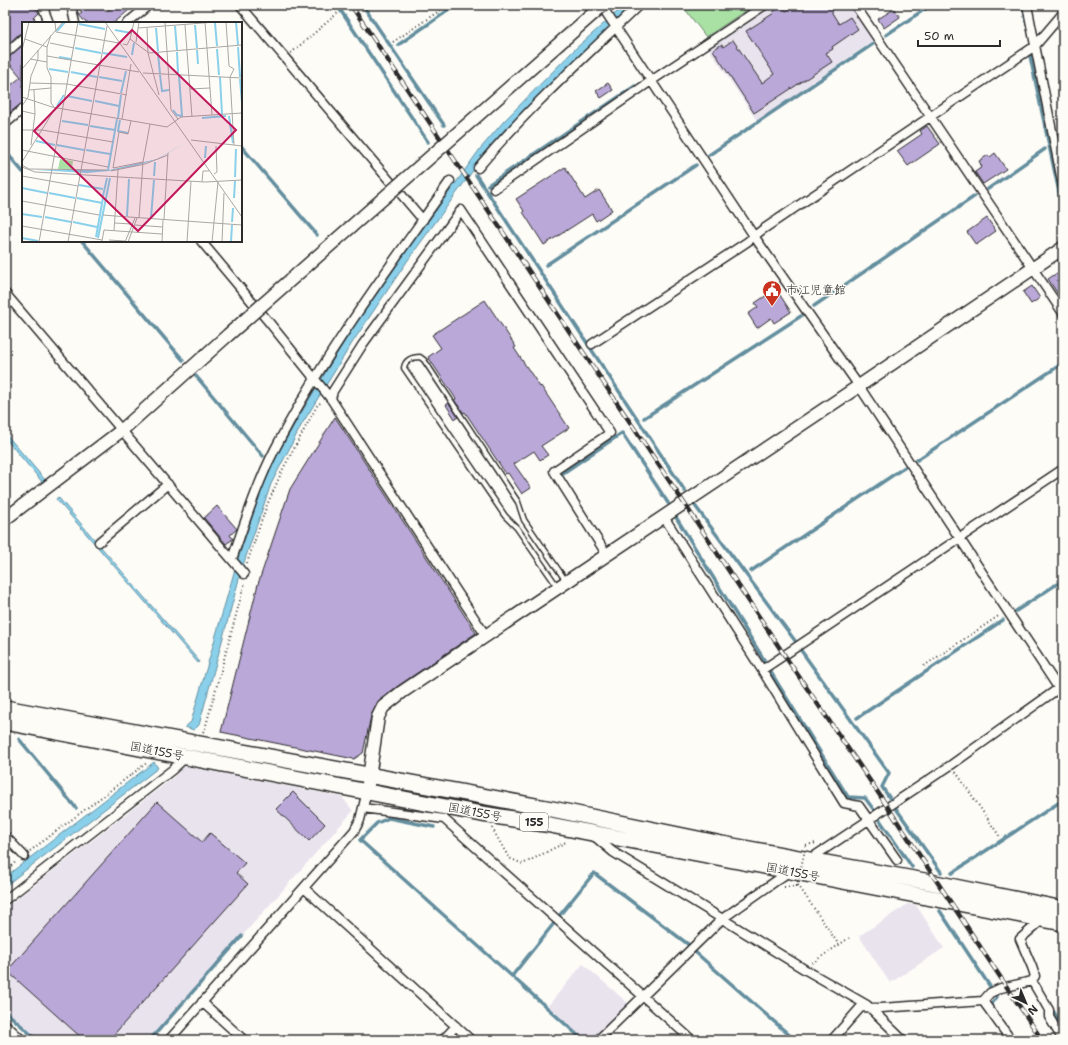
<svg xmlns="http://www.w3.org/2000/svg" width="1068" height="1045" font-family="'Shantell Sans','Klee One',sans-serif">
<rect width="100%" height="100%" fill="#fdfcf7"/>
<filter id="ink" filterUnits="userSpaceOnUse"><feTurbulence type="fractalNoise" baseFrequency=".025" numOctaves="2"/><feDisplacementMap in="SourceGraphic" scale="8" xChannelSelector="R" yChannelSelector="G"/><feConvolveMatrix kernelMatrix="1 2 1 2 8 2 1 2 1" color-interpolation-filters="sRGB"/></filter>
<g filter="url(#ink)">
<path fill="#e9e3ee" d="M775 5H850L873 41 757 121 709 49Z
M184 766 342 797 353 811 150 1040H37L5 1011V908L174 777Z
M908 904 916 905 944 948 890 983 859 936Z
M583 964 630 1005 594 1040H583L547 1007Z"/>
<path fill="#a9e1a5" stroke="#6a8668" d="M682 5H754L706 37Z"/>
<path fill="#8ad0eb" stroke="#648e9e" d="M625 5H635L540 94 485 154 408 260 354 340 302 424 271 484 242 568 199 725 194 730 185 727 191 722 237 562 262 488 278 453 298 418 348 335 404 255 480 149 504 121 575 49Z
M5 433 46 481 43 483 5 438Z
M58 497 199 661 198 663 56 499Z
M154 762 158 768 5 886V877Z"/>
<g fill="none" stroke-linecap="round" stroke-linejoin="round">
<path stroke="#648e9e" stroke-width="3.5" d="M337 5 428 142
M1023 5 1027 25
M364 7 444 125
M886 35 931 5
M398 45 456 5
M1030 56 1063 211
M1059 140 1063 138
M241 146 317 235
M5 151 23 172
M709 155 873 44
M476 175 685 491
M488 185 635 86
M988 189 1045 149
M82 241 183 360
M546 265 696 165
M814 306 975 196
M196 376 263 456
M644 418 801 316
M917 460 1063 363
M560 475 622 433 668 503
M693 503 796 642
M674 514 766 663
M751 571 905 467
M1016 611 1063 580
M800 649 889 773 882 787 891 800
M770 671 848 797 865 798 874 810
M857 718 1003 620
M19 739 76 808
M895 807 941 872
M879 819 912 867
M434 827 389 818 377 823 360 840 583 1040
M952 873 1063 800
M940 911 991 988
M559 916 594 873 689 945
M694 951 795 1040
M512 976 555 922
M990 1008 989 1007 997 997
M5 1011 37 1040
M1054 1012 1063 1028
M150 1040 242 936"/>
</g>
<path fill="#baa8d8" stroke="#2b2b2b" d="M5 5H33L39 13 34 18 39 23H23V33L19 34 5 47V22L9 19 5 15Z
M87 5H100L106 12 114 5H124L129 10 114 23H86L79 15 82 13 80 11Z
M795 5H833L832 13 839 24 850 17 858 29 832 47 833 49 826 53 832 62 754 113 713 50 722 44 723 47 733 40 762 83 774 74 746 31 774 13 773 12 782 6 786 11Z
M894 9 900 17 884 28 878 19Z
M23 45V102L5 117V90L21 77 6 59Z
M608 83 613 90 601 98 596 91Z
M927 126 940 144 908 166 897 151 922 134 920 131Z
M995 153 1006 169 983 184 975 172 982 167 979 161 988 155 990 157Z
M565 167 585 199 599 190 612 210 596 221 592 214 544 245 523 212 524 211 516 199Z
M987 218 996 231 976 245 967 232Z
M1063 269V290L1058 294 1048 279Z
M1032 286 1040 298 1031 304 1023 292Z
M776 289 791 312 774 323 771 318 757 328 748 314 758 307 755 303Z
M485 300 516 347 514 348 540 387 541 386 569 428 541 446 548 455 540 460 534 451 514 464 531 488 522 494 508 473 506 474 465 412 464 413 454 400 456 399 428 357 441 348 432 335Z
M449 403 458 417 455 419 446 405Z
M335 417 476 633 398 686 378 701 371 716 363 753 354 759 221 732 258 584 290 489Z
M217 506 237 529 230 535 233 539 226 544 204 518Z
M293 792 325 824 309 841 276 809Z
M157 802 202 842 210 833 245 863 236 873 248 884 109 1040H84L7 971Z"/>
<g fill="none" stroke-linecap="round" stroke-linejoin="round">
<defs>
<path id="lane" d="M557 586 517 528 505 516 404 368C405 360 412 357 420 357L424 360 518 502 524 520 566 581"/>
<path id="street" d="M42 5 49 23
M71 5 75 23
M240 5 423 220
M601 5 754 236 859 386 1063 695
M855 5 1063 313
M1027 5 1063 186
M127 23 149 5
M5 54 23 38
M5 124 23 109
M478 168C527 109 584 58 639 5
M494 189 651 81 765 5
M201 241 268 321 331 399 486 636
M5 293 244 574
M592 344 747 242 762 230 1035 46 1063 13
M331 399 333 391 363 344 461 210 610 433 554 471 607 555
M664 517 762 670 844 803 859 806 897 860
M99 542 168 484
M232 559C245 522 257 484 275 449 324 354 389 268 450 181
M762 670 1063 469
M363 808 444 819 692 1040
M5 836 24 856
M594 836 613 852 804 969 867 1005 903 1040
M810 859 951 765 1062 686
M304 888 471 1040
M5 900 172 770 186 757
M1043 919 1020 939 1032 967 1035 976 1032 981 1049 1010V1017L1063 1040
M983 1001 1011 1040
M202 1002 244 1040
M5 1024 22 1040
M169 1040 354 831 360 820 367 791
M443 1040 456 1026
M598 1040 722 919 790 871
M832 1040 861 1007 881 1008 983 1001 990 993 1001 988 1032 981"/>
<path id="secondary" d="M5 519 122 430 228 335
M367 791 378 717 383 707 402 692 859 386 1063 248"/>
<path id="highway" d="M5 708 557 810 722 844 930 882 1063 909
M5 722 482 814 545 824 1063 923"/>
</defs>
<use href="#lane" stroke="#2b2b2b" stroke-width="7"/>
<use href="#street" stroke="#2b2b2b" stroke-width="11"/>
<use href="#secondary" stroke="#2b2b2b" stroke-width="15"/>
<use href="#highway" stroke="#2b2b2b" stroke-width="18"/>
<path stroke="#2b2b2b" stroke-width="2" stroke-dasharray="1 3" stroke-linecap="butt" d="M393 42 448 5
M291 53 339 12
M247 563 267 505 283 469 318 404 323 402
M924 666 1000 615
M203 732 205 729 245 582
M956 772 1000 837
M492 828 509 858 523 864 566 842
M806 845 816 843
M30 851 148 762
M5 871 17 861
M798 885 839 945
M784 887 797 886
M812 963 849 938"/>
<use href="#lane" stroke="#fdfcf7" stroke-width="4"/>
<use href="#street" stroke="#fdfcf7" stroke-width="8"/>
<use href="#secondary" stroke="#fdfcf7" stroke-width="12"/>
<use href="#highway" stroke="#fdfcf7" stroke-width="15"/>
<defs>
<path id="rail" d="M351 5 684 503 789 662 877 791 1042 1040"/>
</defs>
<use href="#rail" stroke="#2b2b2b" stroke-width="4.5"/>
<use href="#rail" stroke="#fdfcf7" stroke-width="3" stroke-dasharray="9" stroke-linecap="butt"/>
<defs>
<path id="secondary-bridge" d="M228 335 603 5"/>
</defs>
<use href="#secondary-bridge" stroke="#2b2b2b" stroke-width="15" stroke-linecap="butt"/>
<path stroke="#2b2b2b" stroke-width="2" stroke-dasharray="1 3" stroke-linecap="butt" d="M797 886 806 845"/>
<use href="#secondary-bridge" stroke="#fdfcf7" stroke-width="12"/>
</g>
</g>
<defs>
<symbol id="civic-pin" viewBox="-11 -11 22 30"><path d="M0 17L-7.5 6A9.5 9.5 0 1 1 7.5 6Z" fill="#c8321e" stroke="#fdfcf7"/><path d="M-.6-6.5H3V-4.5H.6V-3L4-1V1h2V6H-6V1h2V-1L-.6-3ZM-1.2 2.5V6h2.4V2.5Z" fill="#fff"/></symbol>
</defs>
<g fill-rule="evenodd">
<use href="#civic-pin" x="761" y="279" width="22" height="30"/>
</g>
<g text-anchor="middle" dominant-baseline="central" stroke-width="3" stroke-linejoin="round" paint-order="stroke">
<rect fill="#fdfcf7" stroke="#6a6a68" stroke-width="1" x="520" y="813" width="28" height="18" rx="3"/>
<g font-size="11" font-weight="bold" fill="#2b2b2b">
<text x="534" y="822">155</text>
</g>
<g font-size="12" fill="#2b2b2b" stroke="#fdfcf7" text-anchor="start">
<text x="786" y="290">市江児童館</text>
</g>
<g font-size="12" fill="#2b2b2b" stroke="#fdfcf7">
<text transform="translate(157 751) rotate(11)">国道155号</text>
<text transform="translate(475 812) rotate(11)">国道155号</text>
<text transform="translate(793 872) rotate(11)">国道155号</text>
</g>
</g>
<g transform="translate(22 22)">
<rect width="220" height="220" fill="#fdfcf7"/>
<path d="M38 137 51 139 50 148 36 147Z" fill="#a9e1a5"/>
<path d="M165 120 136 137 113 144 87 149 65 151 14 148H87L135 137Z" fill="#8ad0eb"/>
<path fill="none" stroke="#8ad0eb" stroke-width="2" d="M214 0 216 23M193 1 195 24M57 2 83 7M173 3 175 26M153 4 155 28M134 6 136 29M93 8 109 11M35 9 43 0M216 25 218 55M53 26 79 31M195 27 197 53M175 28 176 42M155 30 156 51M81 31 105 35M136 31 138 52M110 33 112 21M37 35 49 37M27 47 46 50M49 50 75 55M138 53 140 69 147 68M77 55 100 59M198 55 200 92M218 57 220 81M99 71 104 49M45 74 70 79M73 79 97 84M35 84 42 73M151 88 155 93 160 94 157 54M207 94 211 121M96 96 99 73M180 96 204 94M98 98 96 109 106 111M40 99 66 103M68 104 93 108M14 119 33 123M35 123 62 128M64 128 88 132M183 136 184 124M86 148 95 97M132 154 133 140M213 155 214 127M57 163 81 167M0 166 25 171M27 171 53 176M81 174 85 156M55 176 80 181M212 176 213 159M0 192 20 195M105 194 107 157M23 195 49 200M129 196 132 158M51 200 75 205M210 200 211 186M74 215 81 176M0 216 16 219M76 216 88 156M209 220 210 203"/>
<path fill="none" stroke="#a9a8a5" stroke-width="1" d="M33 0 34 10 97 21M83 0 220 195M143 0 149 88 156 97M183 0 190 93M204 0 207 44 212 47 208 55 212 123M163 3 170 95M116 6 194 0M125 6 126 31 137 73M3 17 25 25V46L29 55V81L32 85M108 17 127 31 220 23M114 20 117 0M28 21 52 26M101 22 105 23 108 17 112 0M25 25 29 13M0 28 7 0M25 34 117 50M8 37 25 40M0 47 41 0M121 51 220 56M8 61 45 62 105 73M168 67 188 66M7 68 29 66M0 75 30 85 145 105 159 95 220 91M0 84 6 75 9 54 16 37V28M0 89 13 92M100 97 109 42M109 99 106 112 97 110 91 146 121 140M0 108H20L91 120M169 118 220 124M9 123 13 92 12 68M0 128 86 145M0 140 34 85M0 143 7 147 85 148M0 145 13 150 183 160 220 158M89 149 123 142 146 133M192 152 195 150 194 124M0 154 56 164M180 160 181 149H187M0 179 77 193M81 193 93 194 96 148M117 196 121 140 128 102M142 197 146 131M93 201 109 202M113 203 141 205M0 204 80 218M92 209 93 194 220 203M87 218 103 219M80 219 82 208 140 212M17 220 56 0M46 220 85 4M103 220 113 196M106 220 115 196M140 220 141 198M165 220 169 159M190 220 196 160M200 220 202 171"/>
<path fill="#c2185b" fill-opacity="0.15" stroke="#c2185b" stroke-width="2" d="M110 8 214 108 116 209 12 109Z"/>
<rect width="220" height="220" fill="none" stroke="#2b2b2b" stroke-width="2"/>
</g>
<rect width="1068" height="1045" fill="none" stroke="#fdfcf7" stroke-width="20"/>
<rect x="10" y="10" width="1048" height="1025" fill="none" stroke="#2b2b2b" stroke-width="1.5" filter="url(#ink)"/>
<g transform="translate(1026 1003) rotate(136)" stroke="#fdfcf7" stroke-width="3" paint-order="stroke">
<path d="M0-3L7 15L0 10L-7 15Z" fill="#2b2b2b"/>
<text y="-6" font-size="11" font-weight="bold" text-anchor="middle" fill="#2b2b2b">N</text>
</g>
<path d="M918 40v6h82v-6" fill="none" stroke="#2b2b2b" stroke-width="2"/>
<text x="924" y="40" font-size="12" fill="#2b2b2b" stroke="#fdfcf7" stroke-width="3" paint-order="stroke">50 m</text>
</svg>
